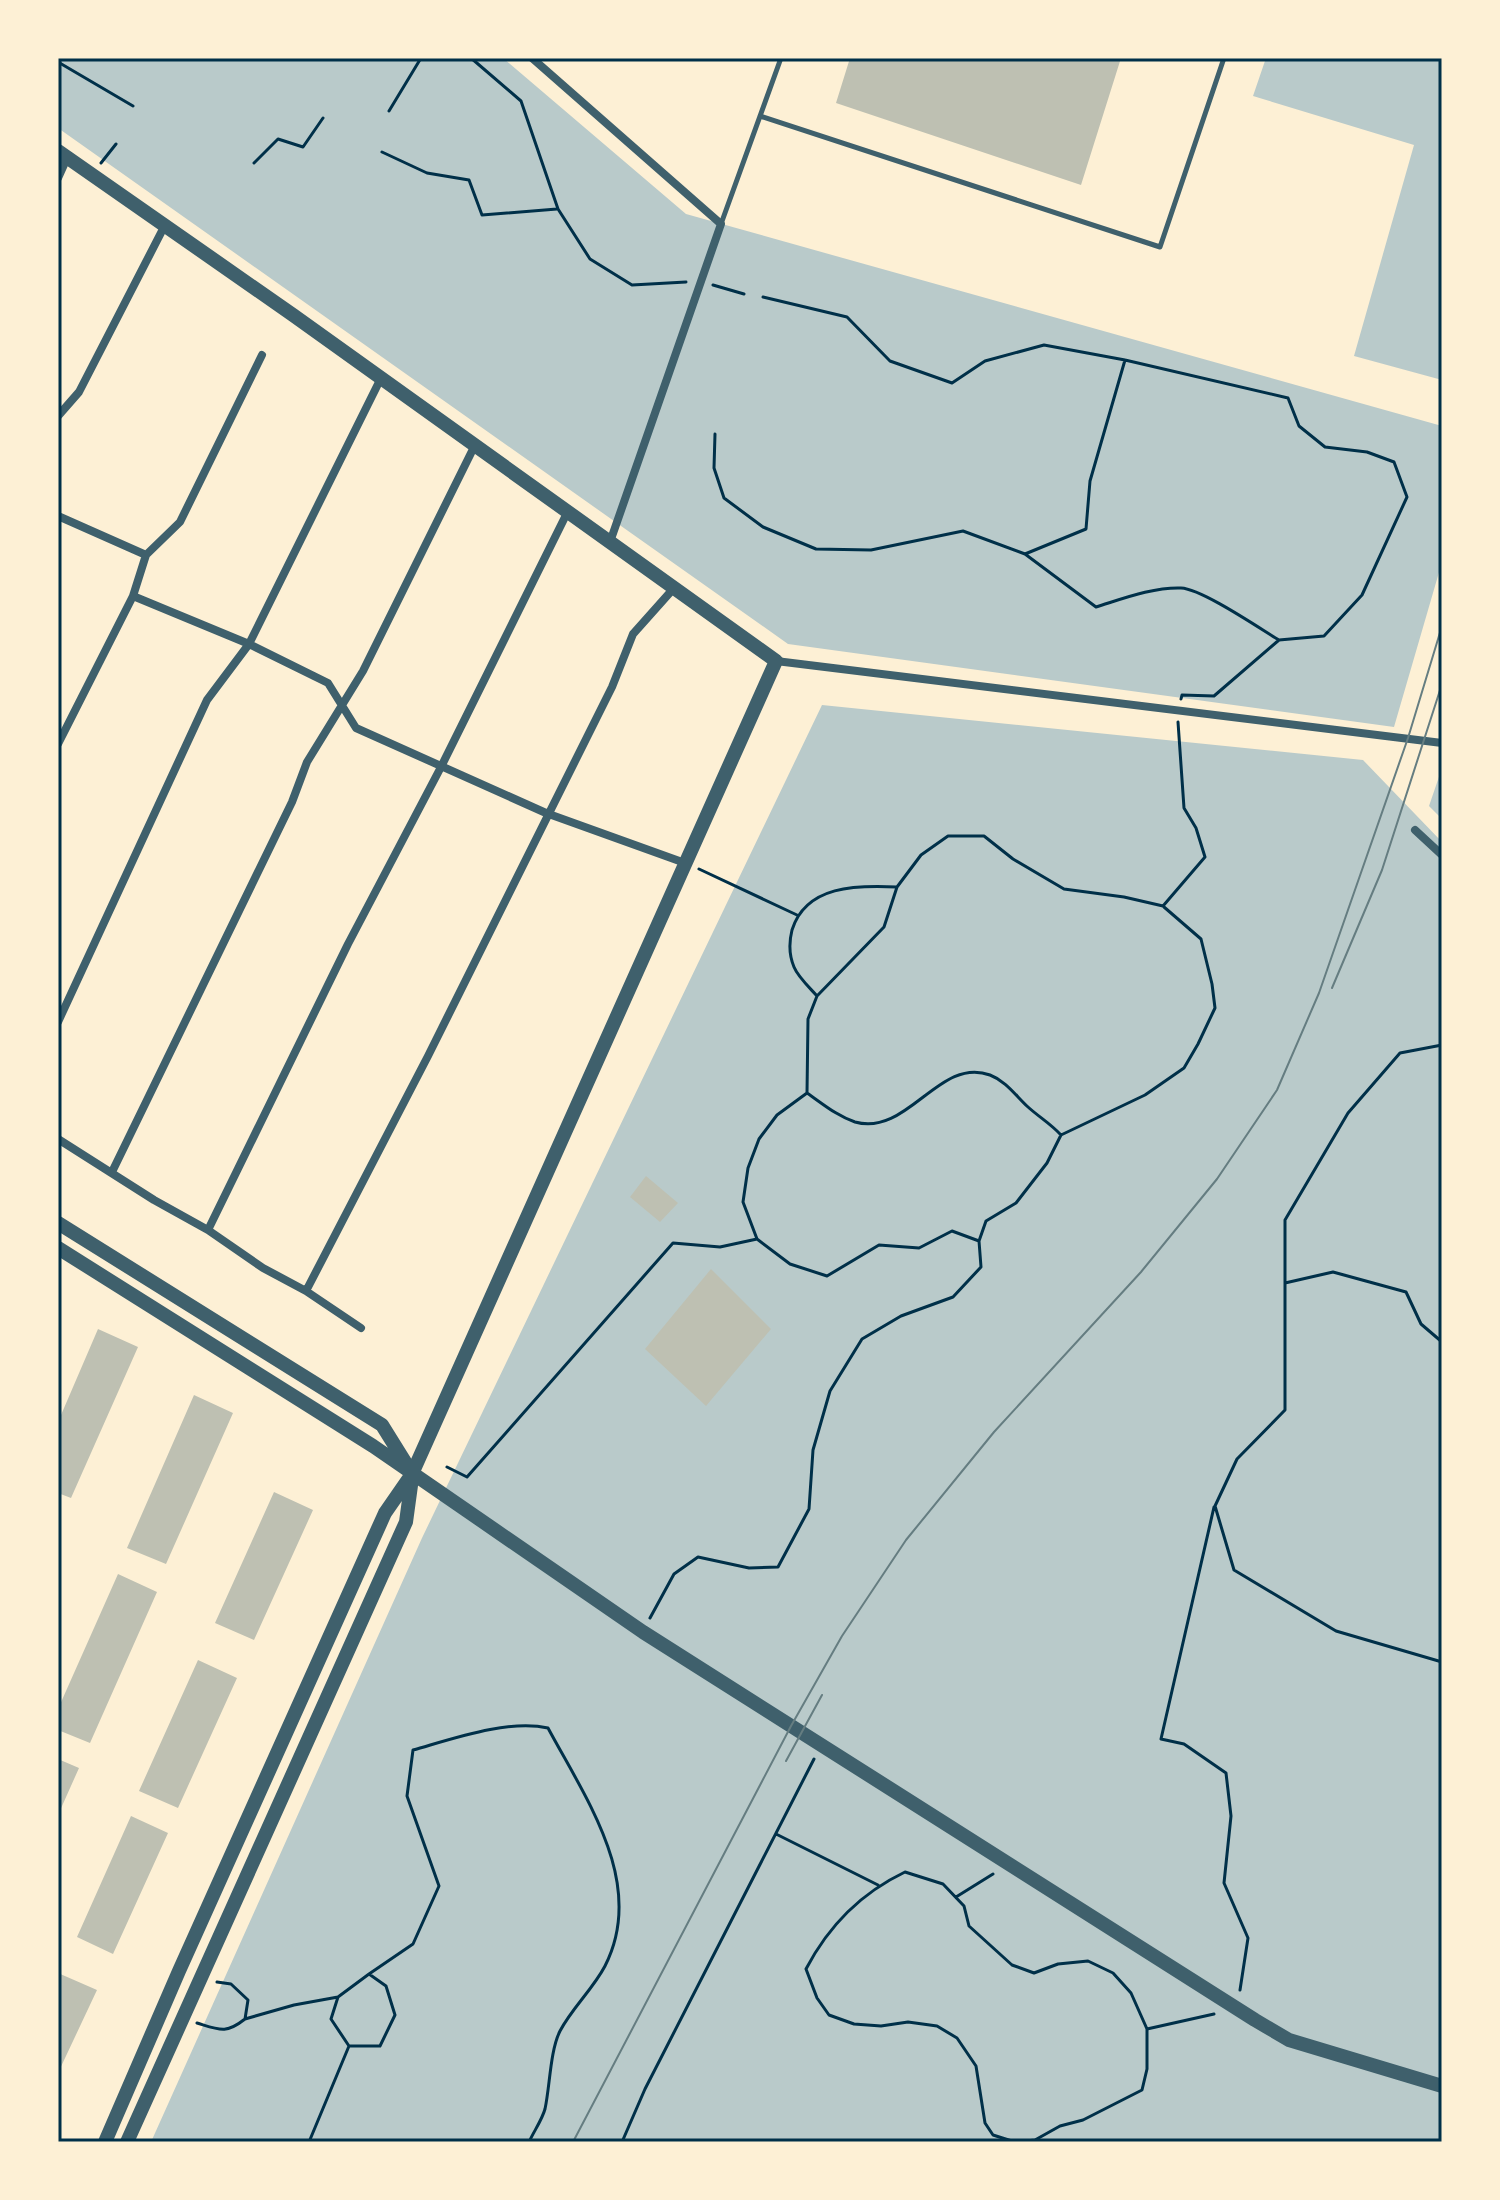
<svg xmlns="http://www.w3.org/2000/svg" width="1500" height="2200" font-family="Jost,sans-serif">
<rect width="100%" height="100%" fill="#fdf0d5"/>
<path fill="#b9caca" d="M58 58H503L686 214 1442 426V562L1394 727 788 644 58 128Z
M1266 58H1442V380L1354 356 1414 145 1253 96Z
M822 705 1363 760 1442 842V2142H151L422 1538Z
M1442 768V819L1429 806Z"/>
<path fill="#bec0b2" d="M850 58H1121L1081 185 836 103Z
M646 1176 678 1203 660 1222 630 1197Z
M711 1269 771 1329 706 1406 645 1349Z
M98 1329 138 1347 71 1498 58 1493V1422Z
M194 1395 233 1413 166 1564 127 1548Z
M274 1492 313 1510 254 1640 215 1623Z
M118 1574 157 1592 90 1743 58 1730V1709Z
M198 1660 237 1678 178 1808 139 1791Z
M58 1759 79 1768 58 1815Z
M131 1816 168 1833 113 1954 77 1937Z
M58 1973 97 1990 58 2073Z"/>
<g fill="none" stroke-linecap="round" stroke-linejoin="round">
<path stroke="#003049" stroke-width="3" d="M471 58 521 101 558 209 590 259 632 285 686 282
M58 62 133 106
M389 111 421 58
M382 152 427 173 469 180 482 215 557 209
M101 163 116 144
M254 163 278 139 303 147 323 118
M713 285 744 294
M763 297 847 317 890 361 952 383 985 361 1044 345 1125 360 1288 398 1299 426 1325 447 1367 452 1394 462 1407 497 1362 595 1324 636 1279 640 1214 696 1182 695 1181 699
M715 434 714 468 724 498 763 527 816 549 871 550 963 531 1025 554 1096 607C1122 599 1153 587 1181 588 1202 589 1259 628 1279 640
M1025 554 1086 529 1090 481 1125 360
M699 869 797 915
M817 996C810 988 798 977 794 967 789 955 789 942 792 930 806 885 857 885 897 887
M1442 1045 1400 1053 1348 1113 1285 1220V1410L1237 1459 1215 1506 1234 1570 1336 1631 1442 1662
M807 1093C823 1104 837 1116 855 1122 908 1137 939 1056 990 1075 1006 1081 1016 1096 1028 1107 1039 1117 1051 1124 1061 1135L1047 1163 1016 1203 986 1221 979 1241
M1061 1135 1145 1095 1184 1068 1198 1044 1215 1008 1212 984 1201 939 1164 907
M757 1239 743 1202 748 1168 759 1139 777 1115 807 1093 808 1019 817 996 884 927 897 887 921 855 948 836H984L1013 859 1064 889 1124 897 1163 906 1205 857 1196 828 1184 808 1178 722
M1285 1283 1333 1272 1406 1292 1421 1324 1442 1342
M447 1467 467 1477 673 1243 720 1247 757 1239 790 1264 827 1276 879 1245 919 1248 952 1231 979 1241 981 1267 953 1297 901 1316 862 1339 830 1391 813 1450 809 1509 778 1567 749 1568 698 1557 674 1574 650 1618
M1214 1507 1161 1739 1184 1744 1226 1773 1231 1816 1224 1883 1248 1938 1240 1990
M776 1834 878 1885
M905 1872 943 1884 964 1906 969 1926 1012 1965 1034 1973 1058 1964 1088 1961 1113 1973 1131 1993 1147 2029V2069L1142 2090 1083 2120 1060 2126 1035 2140 1015 2142 993 2135 985 2123 976 2066 957 2038 937 2026 908 2022 881 2026 854 2024 829 2015 817 1998 806 1969C829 1925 861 1893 905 1872Z
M956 1897 993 1874
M217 1982 231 1984 248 2000 245 2019 294 2005 338 1997
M197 2023C220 2030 226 2034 245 2019
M1147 2029 1214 2014
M349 2046 331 2019 338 1997 369 1974
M309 2142 349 2046H380L395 2015 386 1986 369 1974 413 1944 439 1886 407 1796 413 1750C452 1739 508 1719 548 1728 586 1799 647 1884 605 1966 593 1989 572 2008 560 2031 550 2051 550 2086 545 2109 542 2120 534 2131 529 2142
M622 2142 645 2089 814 1759"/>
<path stroke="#3f606c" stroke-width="5" d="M760 116 1160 247 1224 58
M721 224 781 58"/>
<path stroke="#3f606c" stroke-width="8" d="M532 58 721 224 610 542
M58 178 67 158
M58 416 79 392 165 225
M58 516 146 555
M133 596 249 644 381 378
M776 661 1442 743
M58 744 133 596 146 555 180 522 262 355
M1415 830 1442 855
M58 1022 207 700 249 644 328 683 356 728 546 813 685 863
M58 1139 154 1200 208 1230 263 1268 306 1291 361 1328
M112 1172 292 802 307 762 363 671 475 445
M208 1230 348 944 441 767 568 511
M306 1291 428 1056 612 687 633 634 674 588"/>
<path stroke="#3f606c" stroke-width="14" d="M58 151 293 315 776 661 412 1474 385 1513 179 1971 105 2142
M58 1223 382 1425 410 1470
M58 1248 373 1446 643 1632 1255 2020 1289 2040 1442 2086
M127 2142 406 1522 412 1478"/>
<path stroke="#657d81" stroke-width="2" d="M1332 988 1382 870 1442 684
M786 1761 822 1695
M573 2142 791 1726 842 1636 906 1540 994 1432 1141 1272 1217 1179 1277 1090 1319 993 1408 738 1442 626"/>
</g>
<rect width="1500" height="2200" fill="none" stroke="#fdf0d5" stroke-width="120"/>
<rect x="60" y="60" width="1380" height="2080" fill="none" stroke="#003049" stroke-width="3"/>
</svg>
